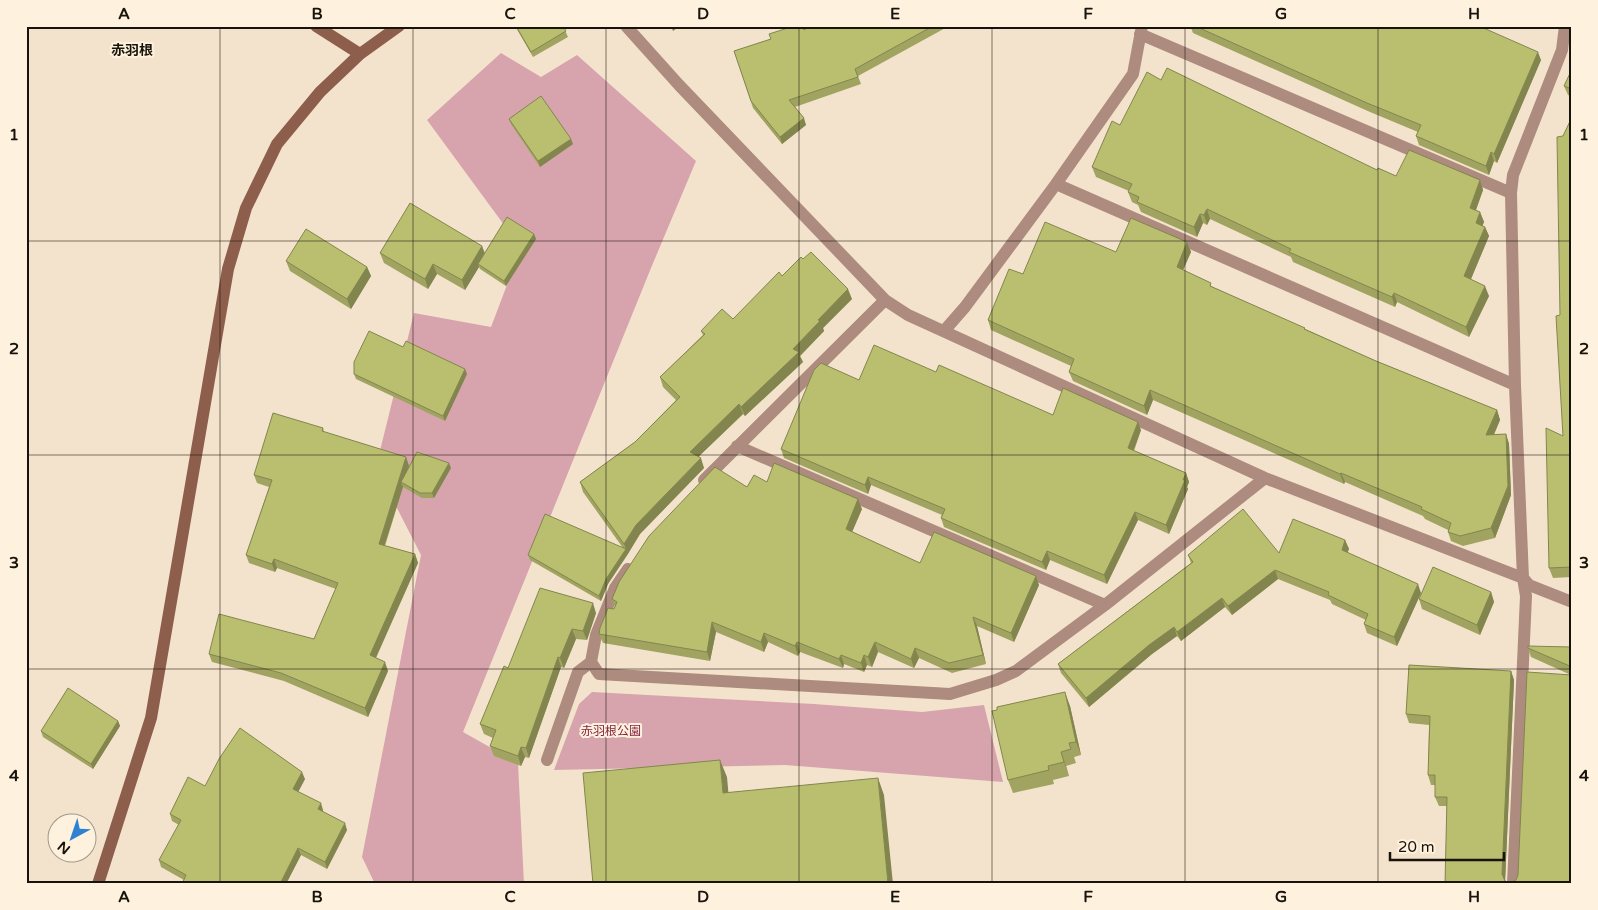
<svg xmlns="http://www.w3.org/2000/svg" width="1598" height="910" font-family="'Varela Round','Noto Sans JP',sans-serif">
<rect width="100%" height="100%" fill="#f4e3cc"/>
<path fill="#d7a4ad" d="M501 53 541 77 577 55 696 161 651 268 463 732 518 763 524 884H375L362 857 421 555 376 467 414 313 491 327 521 248 427 120Z
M592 692 814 704 922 712 984 705 1003 782 785 765 554 770 579 704Z"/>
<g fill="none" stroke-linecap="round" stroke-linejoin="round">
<path stroke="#ad8b7e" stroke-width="12" d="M626 26 679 85 885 300 908 315 1265 478 1523 578 1529 585 1572 602
M1140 34 1511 193
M1056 184 1515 385
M944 331 965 307 1056 184 1133 74 1142 26
M737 446 1105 605
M704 480 885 300
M628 569 615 588 596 635 591 662 599 674 950 694 996 680 1016 671 1105 605 1265 478
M547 760 578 672 591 662
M1513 884 1526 596 1523 578 1515 385 1511 193 1513 175 1562 50 1565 26"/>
<path stroke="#8e5e4c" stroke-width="12" d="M316 26 360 54
M98 884 151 718 228 269 246 208 277 144 320 92 360 54 399 26"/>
</g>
<path fill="#a0a460" d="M515 26H563L568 37 533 57Z
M803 26 804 30 810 26H949L858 76 861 84 795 107 806 125 782 144 753 108 734 51 771 39Z
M1186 26H1479L1541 60 1497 163 1494 161 1489 175 1419 145 1416 136 1418 132 1370 112 1193 33 1191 28Z
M1572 69V97L1568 95 1564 86Z
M1161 80 1377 170 1396 176 1480 180 1483 190 1476 210 1480 212 1484 222 1482 226 1485 227 1489 236 1471 279 1489 296 1469 337 1397 302 1395 307 1293 262 1291 257 1210 219 1207 225 1203 223 1197 237 1141 212 1138 205 1132 202 1128 192 1129 191 1096 177 1092 167 1120 125Z
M1572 117V577L1553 578 1549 568 1563 436 1560 315 1563 136Z
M509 119 573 144 540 167 511 124Z
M534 234 536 239 506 286 480 269 479 267 465 290 437 274 428 289 384 263 380 253 482 246 485 253Z
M1187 242 1191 252 1183 270 1213 287 1376 361 1497 410 1500 420 1494 434H1506L1509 444 1511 495 1495 538 1463 546 1451 541 1448 532V530L1425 519 1423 516 1345 482 1344 484 1153 400 1147 415 1073 381 1069 372 1071 366 991 330 988 320 1023 274 1116 252Z
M803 259 852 299 823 328 824 331 800 356 803 362 745 416 743 414 698 457 704 468 640 534 608 584 601 601 530 560 528 555 623 548 583 492 580 482 635 442 676 400 663 387 660 377 703 335 701 331 733 319 782 276Z
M286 261 367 267 371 276 351 309 290 271Z
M403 347 467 374 445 421 356 379 354 374Z
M936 372 1053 415 1141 430 1134 451 1186 473 1189 482 1187 487 1188 489 1169 534 1138 520 1107 584 1050 560 1046 570 944 527 941 518 942 515 871 485 868 494 784 458 781 449 859 380Z
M323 428 324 432 406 457 409 466V468H451L434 498H422L403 487 385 546 415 554 418 563 376 658 388 671 368 717 284 681 212 662 209 654 314 639 336 589 277 568 275 572 249 563 246 555 269 487 257 483 254 475Z
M767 482 862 509 852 532 920 563 1039 585 1014 642 977 626 986 664 952 673 919 658 914 668 878 652 872 667 867 665 864 672 844 664 843 668 800 652 798 656 768 642 764 652 716 632 710 661 603 643 599 634 615 607 612 599 747 487Z
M1345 540 1349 549 1347 552 1421 593 1397 646 1367 633 1364 624 1366 620 1332 604 1330 600 1278 579 1232 615 1225 607 1181 641 1177 636 1152 654 1089 707 1061 673 1058 664 1191 563 1188 555 1279 553Z
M1491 592 1494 602 1480 635 1422 609 1419 599Z
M596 613 587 640 576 639 564 668 561 667 529 758 525 757 521 766 494 756 490 746 493 738 484 734 480 724 508 668Z
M1572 647V884H1445L1447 806H1439L1435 797V785H1431L1428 775 1429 725 1409 723 1406 714 1511 671 1514 680 1505 881 1510 883 1516 880 1518 875 1571 675 1531 657 1528 648Z
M1070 706 1081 755 1074 757 1076 763 1066 766 1069 776 1053 780 1054 784 1013 793 1008 780Z
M118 721 120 726 93 769 43 737 41 731Z
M305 779 298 792 323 810V812L347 830 327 869 301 855 286 884H182L184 880 161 867 159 860 179 825 172 821 170 814 205 786Z"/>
<path fill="#82864e" d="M671 26H680L673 31Z
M1538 52 1541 60 1497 163 1494 154Z
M804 118 806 125 782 144 780 137Z
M571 139 573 144 540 167 538 161Z
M1491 152 1494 161 1489 175 1486 166Z
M1480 180 1483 190 1473 218 1470 208Z
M1207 209 1210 219 1207 225 1204 215Z
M1480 212 1484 222 1480 232 1476 223Z
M1200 214 1203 223 1197 237 1194 227Z
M1485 227 1489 236 1468 286 1464 276Z
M534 234 536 239 506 286 504 281Z
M1187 242 1191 252 1180 277 1177 267Z
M482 246 485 255 478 264 479 267 465 290 462 280Z
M433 264 437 274 428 289 425 279Z
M367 267 371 276 351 309 347 299Z
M1485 286 1489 296 1469 337 1466 327Z
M848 289 852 299 823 328 824 331 800 356 803 362 745 416 741 407 818 320Z
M1394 293 1397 302 1395 307 1392 297Z
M465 369 467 374 445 421 443 416Z
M1150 390 1153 400 1147 415 1144 406Z
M739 404 743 414 693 462 690 452Z
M1497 410 1500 420 1490 444 1486 435Z
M1138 422 1141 430 1131 457 1128 448Z
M1506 434 1509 444 1511 495 1495 538 1491 528Z
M406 457 409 466 404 483 401 482 403 487 382 553 379 544Z
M701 458 704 468 640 534 628 554 624 544 636 525Z
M449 463 451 468 434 498 432 493Z
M1186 473 1189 482 1187 487 1188 489 1169 534 1166 525Z
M1341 473 1345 482 1344 484 1340 474Z
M868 477 871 485 868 494 865 485Z
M858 499 862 509 849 539 846 529Z
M1135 512 1138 520 1107 584 1104 575Z
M1345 540 1349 549 1345 559 1342 550Z
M626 549 628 554 608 584 601 601 599 596 606 579Z
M1047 551 1050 560 1046 570 1042 562Z
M415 554 418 563 373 664 370 655Z
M274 559 277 568 275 572 272 564Z
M1275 570 1278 579 1232 615 1228 606Z
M1036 576 1039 585 1014 642 1011 633Z
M1418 584 1421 593 1397 646 1394 637Z
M1491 592 1494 602 1480 635 1477 625Z
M1222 598 1225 607 1181 641 1177 632Z
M593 603 596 613 587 640 583 631Z
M973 617 977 626 986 664 983 655Z
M712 622 716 632 710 661 707 652Z
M1174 627 1177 636 1152 654 1089 707 1086 698 1149 645Z
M572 629 576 639 564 668 560 658Z
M764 633 768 642 764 652 761 642Z
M797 642 800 652 798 656 795 646Z
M875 642 878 652 872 667 868 657Z
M915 648 919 658 914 668 911 659Z
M841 655 844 664 843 668 839 659Z
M864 655 867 665 864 672 861 663Z
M558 657 561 667 529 758 526 748Z
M385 662 388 671 368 717 365 708Z
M1511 671 1514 680 1505 884 1502 874Z
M1065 692 1070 706 1081 755 1076 742Z
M118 721 120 726 93 769 91 764Z
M521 747 525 757 521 766 518 756Z
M1061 752 1066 766 1069 776 1064 762Z
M720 760 727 777 730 810 723 793Z
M302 772 305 779 296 796 293 789Z
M878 778 884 795 893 884H888Z
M321 803 323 810 321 816 318 809Z
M345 823 347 830 327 869 325 862Z
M298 848 301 855 286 884H280Z"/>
<path fill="#babf70" stroke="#82864e" d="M516 26H563L566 31 531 52Z
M794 26H802L804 30 810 26H933L855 69 858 77 789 100 804 118 780 137 751 101 734 51 771 39 769 34Z
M1195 26H1479L1538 52 1494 154 1491 152 1486 166 1416 136 1421 125 1367 103Z
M1167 68 1377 170 1378 168 1396 176 1409 150 1480 180 1470 208 1480 212 1476 223 1485 227 1464 276 1485 286 1466 327 1394 293 1392 297 1289 252 1291 249 1207 209 1204 215 1200 214 1194 227 1137 202 1139 197 1128 192 1132 184 1092 167 1112 121 1120 125 1147 72 1161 80Z
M1572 69V89L1564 86Z
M541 96 571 139 538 161 509 119Z
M1572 117V567L1549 568 1546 428 1563 436 1556 316 1560 315 1557 137 1563 136Z
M410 203 482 246 462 280 433 264 425 279 380 253Z
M507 217 534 234 504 281 478 264Z
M1131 218 1187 242 1177 267 1211 283 1210 286 1305 328 1304 329 1376 361 1497 410 1486 435 1506 434 1508 486 1491 528 1460 536 1448 532 1451 523 1421 509 1422 507 1341 473 1340 474 1150 390 1144 406 1069 372 1074 359 988 320 1009 269 1023 274 1045 222 1116 252Z
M306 229 367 267 347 299 286 261Z
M811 252 848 289 818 320 820 321 793 349 799 352 741 407 739 404 690 452 701 458 636 525 624 544 580 482 635 442 680 397 660 377 705 334 701 331 722 309 733 319 779 272 782 276 801 257 803 259Z
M369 331 403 347 406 341 465 369 443 416 354 374V362Z
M874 345 936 372 939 365 1053 415 1063 388 1138 422 1128 448 1186 473 1183 480H1185L1166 525 1135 512 1104 575 1047 551 1042 562 941 518 945 509 868 477 865 485 781 449 814 370 821 363 859 380Z
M273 413 323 428 322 431 406 457 379 544 415 554 370 655 385 662 365 708 281 673 209 654 219 614 314 639 338 583 274 559 272 564 246 555 272 480 254 475Z
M417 452 449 463 432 493H420L401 482Z
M774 463 858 499 846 529 920 563 934 532 1036 576 1011 633 973 617 983 655 949 663 915 648 911 659 875 642 868 657 864 655 861 663 841 655 839 659 797 642 795 646 764 633 761 642 712 622 707 652 599 634 600 628 608 608 614 609 617 602 612 599 619 582 649 536 715 467 747 487 754 475 767 482Z
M1243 509 1279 553 1293 519 1345 540 1342 550 1418 584 1394 637 1364 624 1368 614 1328 595 1329 592 1275 570 1228 606 1222 598 1177 632 1174 627 1149 645 1086 698 1058 664 1193 562 1188 555Z
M545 514 626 549 606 579 599 596 528 555Z
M1433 567 1491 592 1477 625 1419 599Z
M540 588 593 603 583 631 572 629 560 658 558 657 526 748 521 747 518 756 490 746 496 730 480 724 504 666 508 668Z
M1528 646 1572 647V667L1528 648Z
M1409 665 1511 671 1502 874 1505 881 1510 883 1516 880 1518 875 1527 672 1572 675V884H1445L1447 797H1435V775H1428L1430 716 1406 714Z
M68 688 118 721 91 764 41 731Z
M1065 692 1076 742 1069 743 1071 749 1061 752 1064 762 1048 766 1049 770 1008 780 992 711 997 710V707Z
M240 728 302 772 293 789 321 803 318 809 345 823 325 862 298 848 280 884H182L186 875 159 860 181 820 170 814 188 777 205 786 219 759Z
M720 760 723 793 878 778 888 884H593L583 773Z"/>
<path fill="none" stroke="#19140b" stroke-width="1" stroke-opacity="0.55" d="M220 26V884M413 26V884M606 26V884M799 26V884M992 26V884M1185 26V884M1378 26V884M26 241H1572M26 455H1572M26 669H1572"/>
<g text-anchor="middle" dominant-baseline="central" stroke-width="4" stroke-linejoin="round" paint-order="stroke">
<g font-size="12" fill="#832340" stroke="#fef1de">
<text x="611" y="731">赤羽根公園</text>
</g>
<g font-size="14" font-weight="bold" fill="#19140b" stroke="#fef1de">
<text x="132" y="50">赤羽根</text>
</g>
</g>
<rect width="1598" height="910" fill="none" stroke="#fef1de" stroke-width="55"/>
<g transform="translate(72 838) rotate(220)"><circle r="24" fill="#fef1de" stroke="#a2998a"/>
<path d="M0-4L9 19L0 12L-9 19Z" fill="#2e82d1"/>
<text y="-8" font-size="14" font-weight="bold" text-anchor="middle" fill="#19140b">N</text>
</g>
<path d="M1390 852v8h114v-8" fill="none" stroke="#19140b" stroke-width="2.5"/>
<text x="1398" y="852" font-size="15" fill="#19140b" stroke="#fef1de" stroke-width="4" paint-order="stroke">20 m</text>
<rect x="28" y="28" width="1542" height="854" fill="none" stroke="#19140b" stroke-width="2"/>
<g font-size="16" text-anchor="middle" font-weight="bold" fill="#19140b">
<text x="124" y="19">A</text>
<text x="317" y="19">B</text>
<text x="510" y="19">C</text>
<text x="703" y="19">D</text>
<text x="895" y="19">E</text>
<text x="1088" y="19">F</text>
<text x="1281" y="19">G</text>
<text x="1474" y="19">H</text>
<text x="14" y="140">1</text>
<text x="1584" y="140">1</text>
<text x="14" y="354">2</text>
<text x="1584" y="354">2</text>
<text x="14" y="568">3</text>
<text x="1584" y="568">3</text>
<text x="14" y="781">4</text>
<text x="1584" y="781">4</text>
<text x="124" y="902">A</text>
<text x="317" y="902">B</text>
<text x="510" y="902">C</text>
<text x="703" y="902">D</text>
<text x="895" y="902">E</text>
<text x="1088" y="902">F</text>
<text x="1281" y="902">G</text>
<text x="1474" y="902">H</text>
</g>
</svg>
